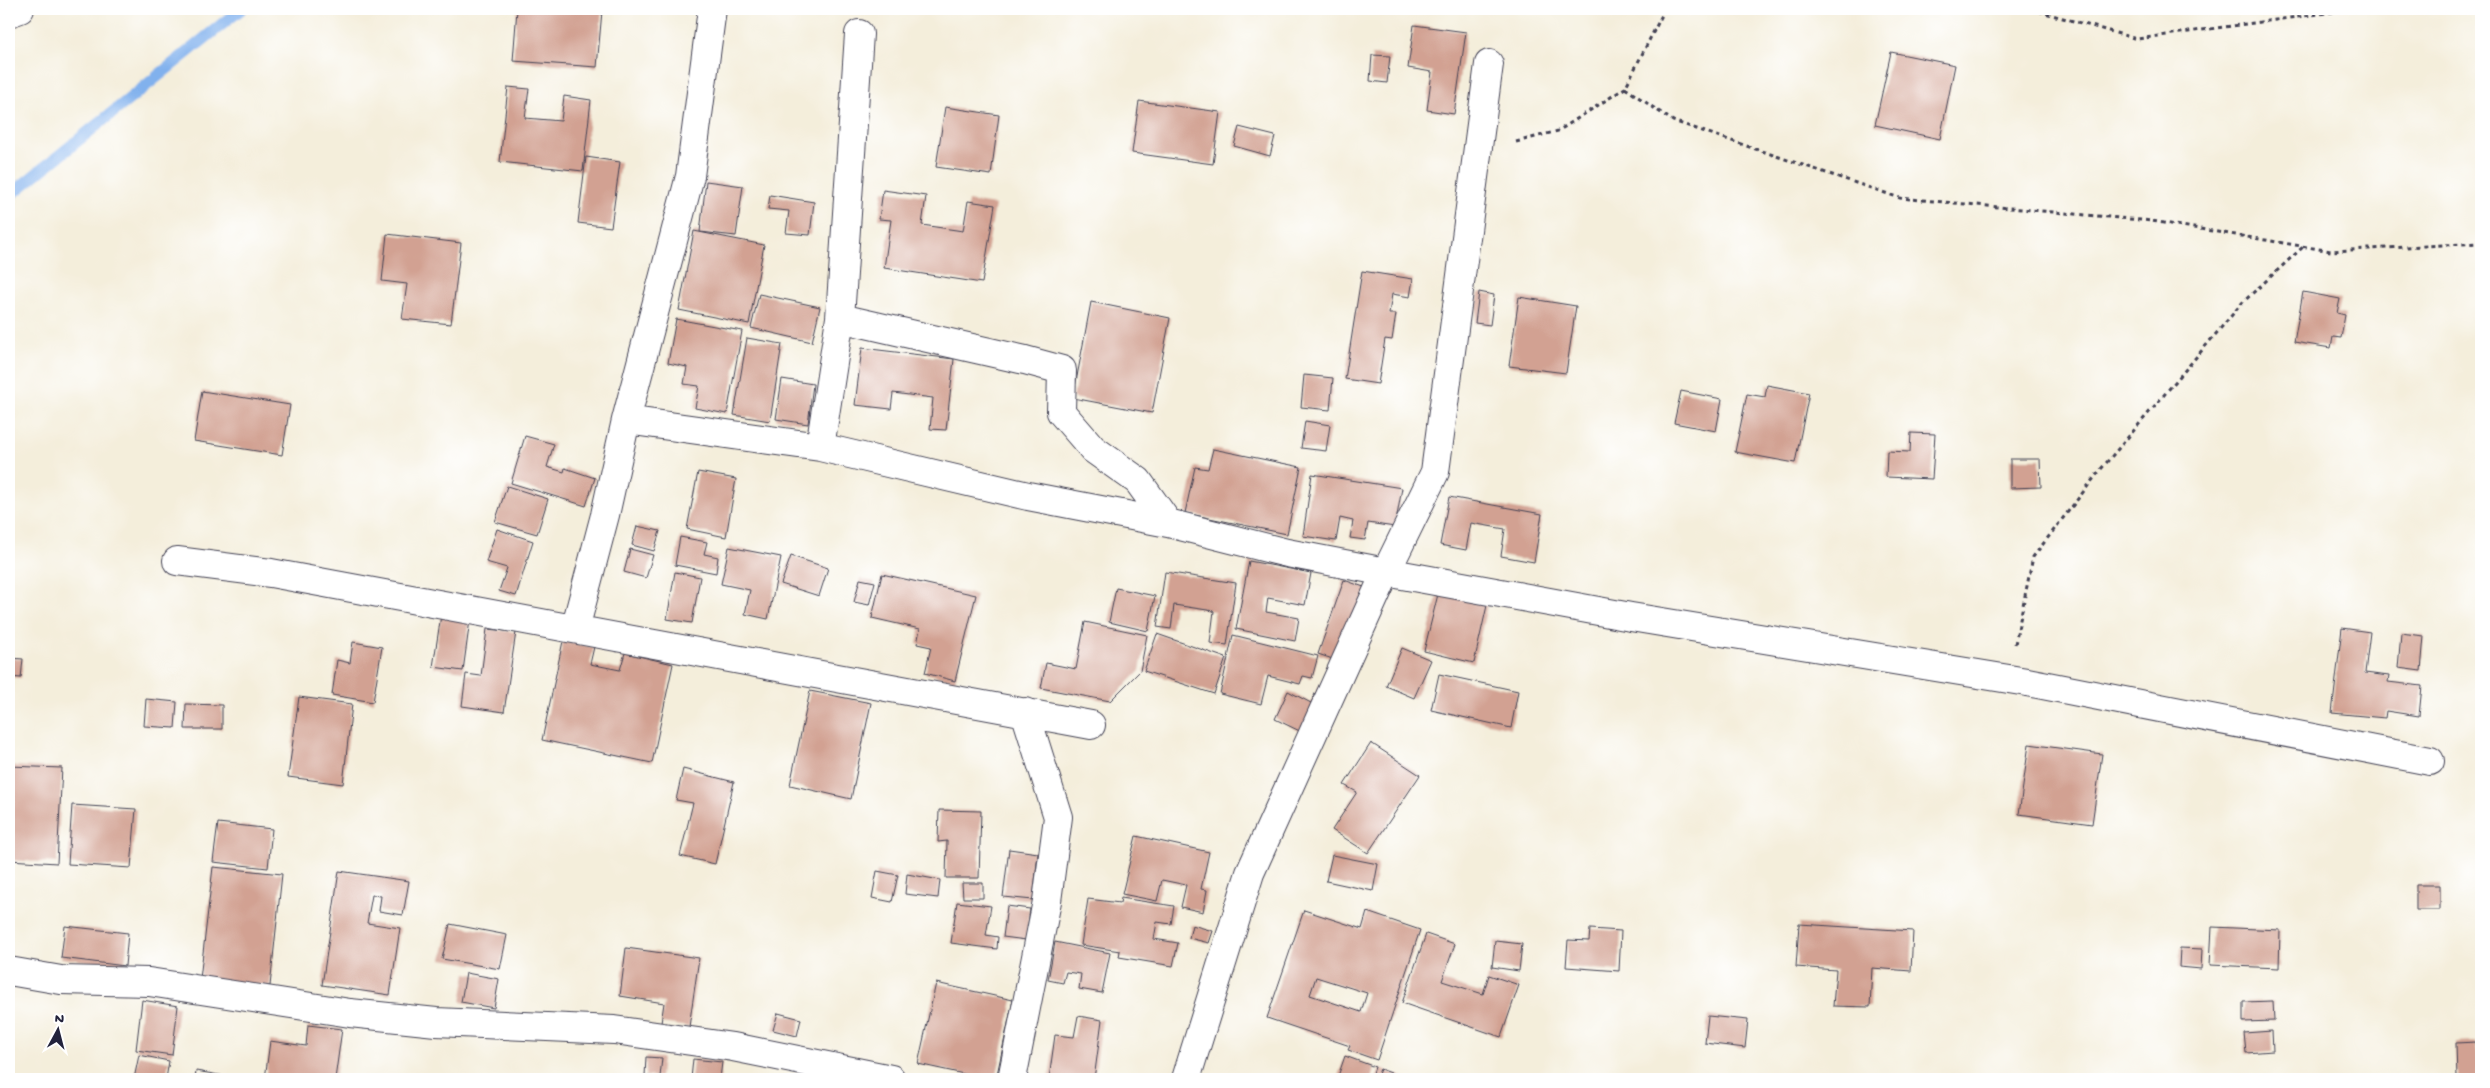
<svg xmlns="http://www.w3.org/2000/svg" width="2490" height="1088" font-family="'Gochi Hand',sans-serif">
<rect width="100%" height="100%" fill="#fff"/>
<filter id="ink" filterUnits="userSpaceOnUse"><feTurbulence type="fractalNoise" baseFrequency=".02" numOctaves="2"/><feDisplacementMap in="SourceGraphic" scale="10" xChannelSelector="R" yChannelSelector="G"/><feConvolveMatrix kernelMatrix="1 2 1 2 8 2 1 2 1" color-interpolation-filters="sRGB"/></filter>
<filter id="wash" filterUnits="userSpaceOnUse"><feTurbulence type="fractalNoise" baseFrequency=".0096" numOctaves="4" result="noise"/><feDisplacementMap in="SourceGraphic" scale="20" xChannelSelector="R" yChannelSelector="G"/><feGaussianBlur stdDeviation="1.12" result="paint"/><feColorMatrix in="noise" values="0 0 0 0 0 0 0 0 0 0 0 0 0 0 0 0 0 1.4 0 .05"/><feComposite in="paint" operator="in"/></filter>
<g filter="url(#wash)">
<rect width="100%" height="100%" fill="#f4eedb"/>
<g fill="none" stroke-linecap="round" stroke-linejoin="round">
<path stroke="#81b1ed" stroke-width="12" d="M9 196 241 9"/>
</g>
<g id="blocks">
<path fill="#d2a192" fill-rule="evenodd" d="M517 9 602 11 597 67 513 61Z
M1414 25 1466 32 1454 114 1427 110 1432 72 1408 68Z
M1891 52 1955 65 1940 139 1875 125Z
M1372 55 1390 56 1387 83 1370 81Z
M508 87 529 89 525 118 561 121 564 96 591 100 583 171 500 162Z
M1139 101 1220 112 1213 164 1132 153Z
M945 107 999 115 991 175 936 167Z
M1239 127 1275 136 1270 156 1234 146Z
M586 157 620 162 611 227 578 223Z
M706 181 743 186 736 236 700 232Z
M883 190 926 196 922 225 963 231 968 201 995 205 982 283 884 268 891 220 879 219Z
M770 195 814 202 810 235 786 233 789 211 768 209Z
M694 231 764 245 749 324 679 310Z
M387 234 461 243 451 324 402 319 407 284 382 281Z
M1362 271 1413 279 1410 297 1392 294 1389 314H1396L1392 340 1385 339 1378 384 1345 379Z
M1479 292 1494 295 1490 325 1475 323Z
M2303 292 2340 299 2337 313 2345 315 2341 338 2333 337 2331 348 2294 342Z
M759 294 820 307 812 342 751 328Z
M1519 297 1576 306 1566 373 1509 366Z
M1091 302 1170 318 1152 413 1073 398Z
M676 319 742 331 727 414 695 408 699 386 684 384 687 367 668 363Z
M747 338 782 344 770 421 734 415Z
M862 348 954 359 946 430 930 429 933 398 893 393 891 409 855 405Z
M1304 375 1333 378 1330 410 1301 407Z
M782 379 813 384 808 424 776 419Z
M1767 385 1809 393 1795 463 1735 452 1747 394 1765 397Z
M202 391 290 405 282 455 194 441Z
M1681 391 1722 399 1716 431 1674 423Z
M1305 421 1330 425 1326 451 1301 448Z
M1911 433 1935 434 1932 479 1886 477 1887 451 1910 452Z
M525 436 554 444 547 467 564 472 565 468 595 478 586 506 511 483Z
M1213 449 1301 467 1287 534 1185 513 1195 467 1208 469Z
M2010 459H2040L2041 487 2010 488Z
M698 472 736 479 726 537 687 529Z
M1312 474 1402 488 1395 527 1368 523 1365 540 1350 538 1353 521 1340 518 1336 541 1303 536Z
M507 486 548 499 537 534 495 522Z
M1449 497 1542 514 1534 562 1501 556 1505 529 1471 523 1466 550 1440 545Z
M637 526 660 531 654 551 632 545Z
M497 529 533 541 516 596 499 591 507 568 486 562Z
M680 537 707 542 704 554 718 557 716 573 675 565Z
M729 547 781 557 768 619 745 614 750 590 721 584Z
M630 549 653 555 646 578 624 572Z
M791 556 828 568 819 596 781 584Z
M1249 561 1311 573 1305 605 1268 598 1266 612 1299 618 1295 641 1236 629Z
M675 572 700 577 692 623 667 619Z
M1165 572 1236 583 1227 645 1210 643 1214 611 1174 605 1171 629 1157 627Z
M882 574 976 595 955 681 925 673 931 647 917 644 920 629 872 618Z
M860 579 875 582 869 605 854 602Z
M1344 580 1378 592 1353 666 1318 654Z
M1116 588 1155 596 1148 631 1109 622Z
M1439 590 1488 601 1474 663 1424 651Z
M441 615 470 620 463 671 433 667Z
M1085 622 1147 635 1140 671 1110 701 1041 688 1046 663 1076 669Z
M2342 628 2370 632 2365 673 2389 676 2388 682 2422 686 2419 716 2386 711 2385 718 2332 713Z
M487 629 516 632 504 712 462 706 466 674 481 676Z
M2401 633 2424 636 2421 671 2398 668Z
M1157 634 1226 658 1214 694 1144 671Z
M1233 635 1318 656 1312 678 1303 676 1300 684 1268 676 1261 704 1220 694Z
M563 641 594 647 590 664 620 670 625 653 673 664 652 763 542 740Z
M353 642 382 647 373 702 332 695 337 660 350 663Z
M1402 648 1431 660 1414 698 1386 686Z
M9 658 23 659 21 678 9 677Z
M1439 674 1518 691 1511 728 1431 710Z
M1320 685 1316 739 1275 719 1288 691 1311 703Z
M810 691 871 703 851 799 790 785Z
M299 697 352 704 343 784 288 777Z
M146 699 177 702 175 728 144 726Z
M186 704 222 705V729H185Z
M1371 743 1420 775 1368 853 1332 830 1357 792 1344 785Z
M2029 744 2102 754 2092 824 2019 814Z
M9 766 62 768 57 863 9 860Z
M683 769 734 782 715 864 680 856 693 803 676 800Z
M72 805 136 809 131 868 68 864Z
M939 810 981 811 979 878H946L947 841 938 842Z
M218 823 272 829 268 868 213 862Z
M1136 836 1209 852 1201 889 1207 890 1203 912 1181 907 1186 885 1162 880 1157 901 1122 894Z
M1009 849 1038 853 1033 900 1003 897Z
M1332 855 1378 864 1373 891 1326 881Z
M213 867 282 874 270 986 200 979Z
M339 871 409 881 403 915 379 911 381 896 372 895 367 923 400 928 390 995 322 985Z
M877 871 898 875 892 902 872 898Z
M907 874 940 880 938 898 905 894Z
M962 883H983V898H963Z
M2416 885H2440V910H2416Z
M1121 898 1174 906 1171 924 1157 922 1154 939 1178 943 1173 966 1119 957 1120 951 1081 945 1088 899 1120 903Z
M957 902 991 906 986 935 998 937 997 949 951 943Z
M1007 906 1030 909 1026 940 1003 937Z
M1304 910 1362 929 1367 912 1420 930 1377 1060 1348 1050 1350 1046 1267 1018ZM1316 977 1367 993 1361 1012 1310 995Z
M450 924 507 935 500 969 442 959Z
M1799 924 1913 931 1911 971 1872 968 1870 1007 1833 1006 1836 970 1796 967Z
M1192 925 1213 931 1209 943 1189 938Z
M65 926 128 933 125 966 61 958Z
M2212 927 2280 930 2279 968 2210 965Z
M1590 929 1621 931 1619 971 1566 967 1568 940 1589 941Z
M1426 934 1455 944 1442 981 1483 994 1489 975 1519 985 1501 1037 1402 1003Z
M1495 941 1522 944 1519 971 1492 967Z
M1055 942 1110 953 1102 993 1079 989 1081 974 1066 972 1063 983 1048 980Z
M626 948 699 958 689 1027 661 1023 664 1003 620 996Z
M2180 948 2202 949 2201 969 2179 967Z
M466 973 499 979 494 1008 461 1002Z
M936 983 1013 1000 996 1079H987L918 1064Z
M142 1000 178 1006 172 1055 136 1050Z
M2273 1001 2274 1021 2243 1022V1002Z
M778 1013 801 1019 797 1036 773 1030Z
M1078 1016 1102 1020 1094 1079H1049L1055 1035 1074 1037Z
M1708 1016 1748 1020 1745 1048 1705 1043Z
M308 1025 342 1029 335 1079H265L270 1041 306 1046Z
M2272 1031 2273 1051 2246 1053 2244 1033Z
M2476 1042 2478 1079H2457L2456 1043Z
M139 1055 169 1061 166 1079H134Z
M1345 1056 1375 1067 1371 1079H1337Z
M646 1057 662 1058 660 1077 645 1076Z
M693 1059 722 1062 720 1079H691Z
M1380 1069 1408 1079H1376Z
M196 1071 225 1076V1079H195Z"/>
</g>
</g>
<g filter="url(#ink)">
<use href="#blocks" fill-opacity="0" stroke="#424153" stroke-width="1"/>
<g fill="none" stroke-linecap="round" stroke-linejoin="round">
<defs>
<path id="minor" d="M9 13 20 9
M840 318 1025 360 1062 370 1061 412 1093 449 1138 481 1168 523 1287 553 1386 572 1631 617 2027 682 2430 761
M626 420 820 447 1028 496 1168 523
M820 447 840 318 859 34
M177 561 271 573 1091 725
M575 629 605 515 626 420 690 176 712 9
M9 971 61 980 149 982 350 1013 436 1022 614 1030 733 1047 891 1079
M1012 1079 1047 901 1058 817 1025 712
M1186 1079 1250 873 1386 572 1435 472 1489 64"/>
</defs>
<use href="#minor" stroke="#424153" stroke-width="30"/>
<path stroke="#424153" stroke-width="3" stroke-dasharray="4 4" stroke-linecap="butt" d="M2031 9 2137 39 2355 9
M1625 88 1673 121 1900 198 2152 221 2331 251 2481 243
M1516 142 1558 131 1625 88 1665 9
M2015 644 2033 557 2101 469 2243 302 2304 246"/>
<use href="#minor" stroke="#fff" stroke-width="28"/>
</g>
</g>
<rect width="2490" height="1088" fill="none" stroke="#fff" stroke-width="30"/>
<g transform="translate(58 1030) rotate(7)" stroke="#ffffff" stroke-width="4" paint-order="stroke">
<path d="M0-4L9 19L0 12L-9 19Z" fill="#22223b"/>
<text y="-8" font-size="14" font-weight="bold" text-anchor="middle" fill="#22223b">N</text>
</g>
</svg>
